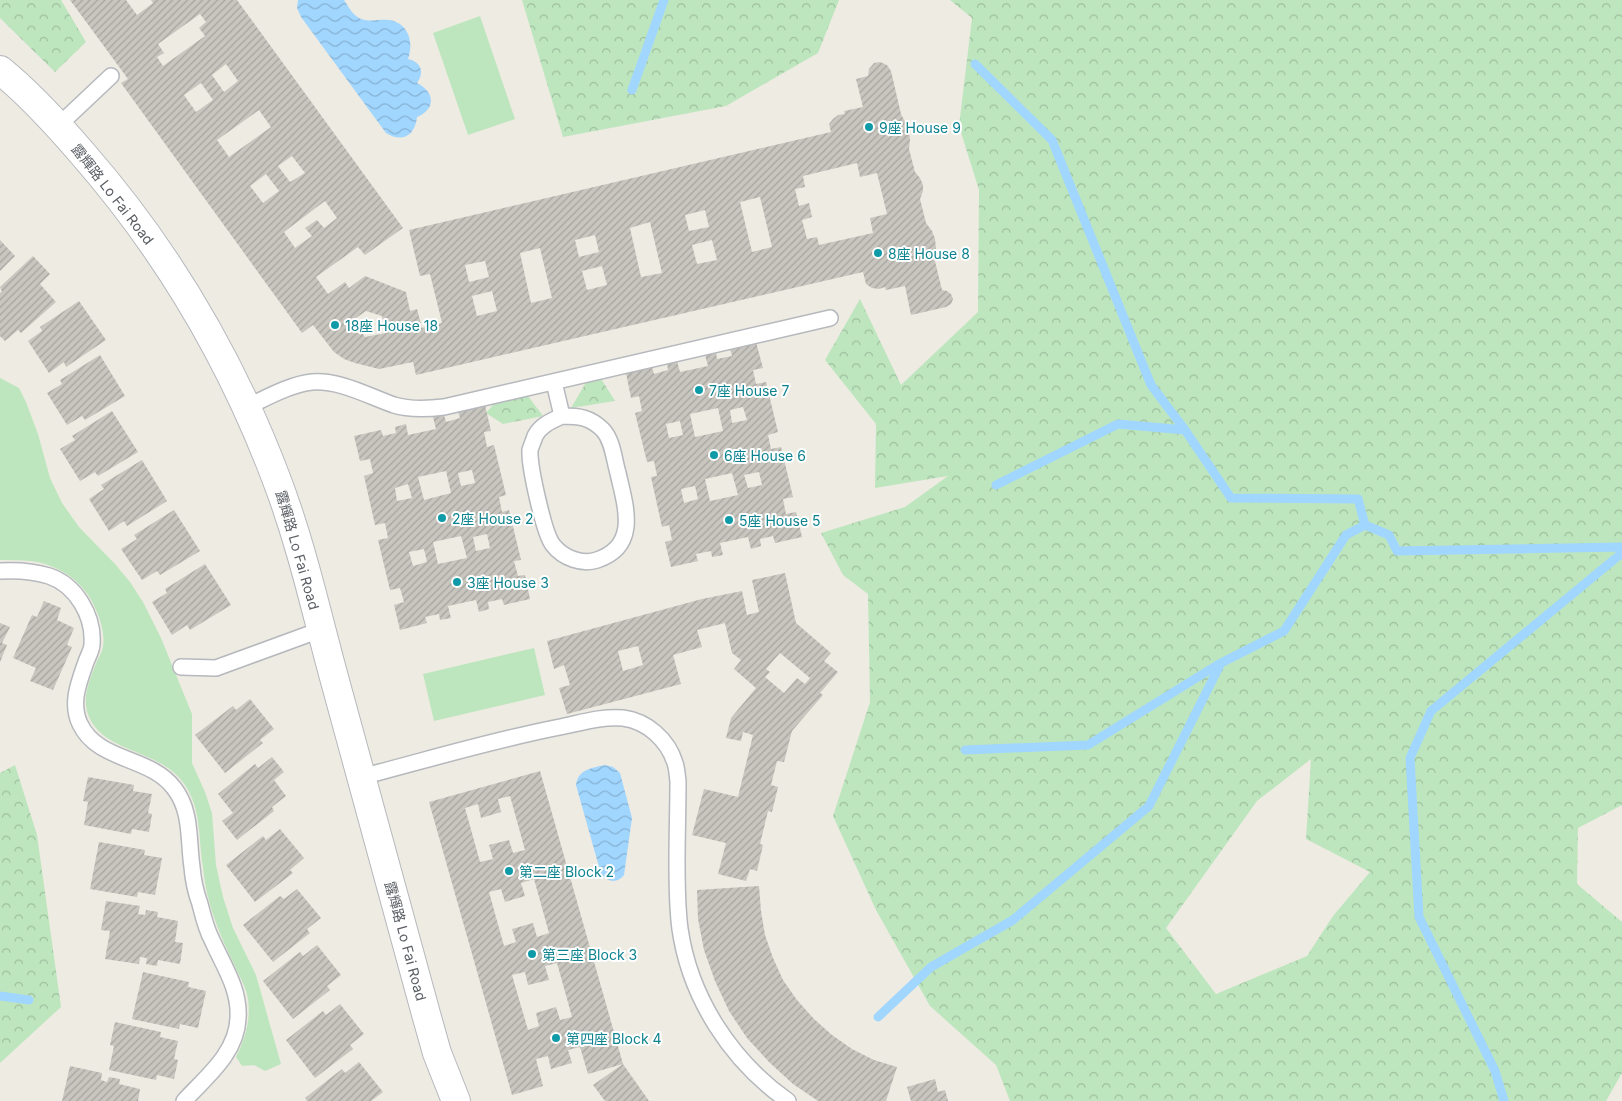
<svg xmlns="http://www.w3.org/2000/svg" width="1622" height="1101" font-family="Inter,'Noto Sans TC',sans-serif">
<defs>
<pattern id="forest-crowns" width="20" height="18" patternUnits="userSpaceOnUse" patternTransform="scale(1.25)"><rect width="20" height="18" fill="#bee6be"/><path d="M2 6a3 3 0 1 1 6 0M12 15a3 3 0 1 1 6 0" fill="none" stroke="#9dbe9e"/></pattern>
<pattern id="water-waves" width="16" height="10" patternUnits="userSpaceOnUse" patternTransform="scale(1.25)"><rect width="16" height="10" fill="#a1d6ff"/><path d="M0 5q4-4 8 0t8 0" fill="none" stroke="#86b1d2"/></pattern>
<pattern id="building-hatch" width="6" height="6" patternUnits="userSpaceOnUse" patternTransform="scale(1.25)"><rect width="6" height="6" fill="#c8c6bf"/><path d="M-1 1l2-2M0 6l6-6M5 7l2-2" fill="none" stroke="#a5a49f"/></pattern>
</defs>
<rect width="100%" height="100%" fill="#eeebe2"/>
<path fill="url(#forest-crowns)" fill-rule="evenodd" d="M0 0H61L86 42 55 72 0 18Z
M522 0H839L818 53 726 106 563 137Z
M950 0H1622V805L1578 828 1577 884 1622 922V1073L1606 1101H1010L996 1065 930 1006 876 910 833 816 870 702 868 594 843 575 821 533 905 507 948 476 875 488 876 424 825 360 860 299 901 385 978 312 979 190 959 126 972 18ZM1311 759 1306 839 1370 872 1333 916 1307 956 1216 994 1166 928 1257 801Z
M600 377 615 401 571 408 588 379Z
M525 392 543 416 503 424 486 413 498 399Z
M15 765 37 835 61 1007 0 1063V773Z"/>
<path fill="#bee6be" d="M480 16 515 119 468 135 433 33Z
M0 378 19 388 26 402 38 434 50 478 62 503 79 527 115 564 130 582 143 602 161 638 192 714V763L205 792 212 813 216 865 223 897 233 928 256 975 281 1064 265 1071 254 1065 242 1066 236 1057C245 1039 251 1020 248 999 246 986 239 976 234 964 224 944 215 923 209 901 206 890 204 878 203 867 198 837 202 806 182 781 158 750 106 752 90 719 80 700 90 679 97 661 99 657 102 652 103 647 105 635 101 621 96 610 86 583 59 564 30 561 20 560 10 560 0 560Z
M534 648 545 695 434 721 423 674Z"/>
<path fill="url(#water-waves)" d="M298 0H344C348 6 352 14 359 18 369 23 379 19 389 20 409 23 414 43 408 59 421 62 425 72 417 83 435 92 436 109 417 117 415 136 402 143 386 133L301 17 297 8Z
M605 765 613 767 620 773 632 818 624 875C617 884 608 882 601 874L576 785C578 769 592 768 605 765Z"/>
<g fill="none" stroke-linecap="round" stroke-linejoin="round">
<path stroke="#a1d6ff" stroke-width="9" d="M975 64 1052 140 1151 385 1185 430
M632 90 664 0
M996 485 1118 424 1185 430 1231 498 1358 499 1365 525
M965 750 1088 745 1219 664
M0 996 29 1000
M878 1017 931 967 1013 920 1149 806 1221 663 1284 631 1346 535 1365 525 1389 535 1397 551 1622 547
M1504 1101 1495 1071 1419 917 1410 758 1431 711 1622 553"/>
</g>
<path fill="url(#building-hatch)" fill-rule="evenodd" d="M70 0H126L137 15 153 3 151 0H237L403 228 365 255 358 247 316 277 328 294 345 282 349 288 365 276 406 292 410 311 417 309 422 328 442 323 430 274 420 276 409 230 831 132 829 124 833 119 838 115 845 114 844 111 863 107 856 79 868 76 869 69 874 63 880 62 887 65 891 71 901 114 909 130 910 139 909 149 915 172 920 178 923 185V191L920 199 926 223 932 231 935 239 936 248 934 257 942 290 947 291 951 294 953 299 951 304 946 307 911 315 905 286 886 290 885 287 879 289 872 288 866 284 863 272 416 375 413 362 379 369 355 363 344 359 334 352 313 325 302 333 121 83 128 79ZM200 14 206 22 199 28 205 36 163 66 157 57 164 53 158 44ZM226 64 238 81 224 92 212 75ZM201 83 213 100 196 112 184 95ZM259 110 271 127 229 157 217 140ZM292 156 305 173 290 182 278 166ZM857 163 860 177 877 173 887 214 870 218 873 233 819 245 817 237 807 239 802 220 812 217 809 203 799 206 795 189 805 187 803 176ZM266 174 279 191 263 203 250 186ZM760 197 772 247 752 252 740 202ZM325 201 337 218 324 228 317 220 305 228 312 236 295 248 284 232ZM705 210 709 227 689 231 685 215ZM650 222 662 273 641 277 630 228ZM595 235 599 252 579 257 575 240ZM712 240 717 260 697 264 692 245ZM540 248 552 298 531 303 520 253ZM485 261 489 277 469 282 465 265ZM602 266 607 285 587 290 582 271ZM492 291 497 311 477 316 472 296ZM366 311 382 316 386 333 365 337 353 320Z
M0 240 15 256 0 271Z
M33 256 50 274 40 284 56 302 21 333 18 330 5 341 0 336V293L2 292 0 287Z
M79 301 106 340 66 367 64 362 49 373 28 341 42 331 40 327Z
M756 342 763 368 753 370 756 384 766 382 778 432 768 435 771 449 781 447 793 497 783 499 786 514 796 512 802 537 775 543 773 536 760 539 761 546 751 549 748 537 720 543 723 555 712 557 711 551 696 554 698 561 671 567 665 542 672 540 669 525 662 527 651 477 657 476 654 461 647 462 635 413 642 411 639 396 631 398 626 373 652 367 654 374 668 370 667 363 677 361 680 372 708 366 705 355 716 352 717 359 732 356 730 349ZM743 407 747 420 732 423 730 410ZM718 408 723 431 695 437 690 414ZM680 421 683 435 669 438 666 424ZM759 472 762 485 748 488 744 475ZM732 473 738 495 710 501 705 479ZM695 486 698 499 684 503 681 489Z
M100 355 125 396 85 420 82 416 67 425 47 393 62 384 60 380Z
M485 405 491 431 484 432 487 447 494 445 506 495 499 497 502 512 509 510 521 560 514 561 518 576 525 575 530 599 504 605 502 599 488 602 489 609 479 612 476 600 448 606 451 618 440 620 439 614 425 617 427 623 400 630 394 605 404 602 400 588 390 590 378 540 388 538 385 523 375 525 364 476 373 473 370 459 360 461 354 436 381 430 383 436 396 433 395 427 406 424 408 435 436 429 433 417 444 415 446 422 460 418 458 412ZM472 470 475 483 461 486 458 473ZM446 471 451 493 424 500 418 477ZM408 484 412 498 397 501 395 488ZM487 534 490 548 476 551 473 537ZM461 536 467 558 438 564 433 542ZM424 549 427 562 413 566 409 552Z
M112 411 138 452 98 476 95 472 80 481 60 449 75 440 72 436Z
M142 460 167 501 127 526 124 521 109 531 89 499 104 489 101 485Z
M174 510 200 551 160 575 157 571 142 580 121 549 137 539 134 535Z
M205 564 231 605 190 630 187 625 172 635 152 602 167 593 165 589Z
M785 573 796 623 831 653 824 661 838 672 820 693 823 695 792 731 784 762 777 761 771 785 778 787 772 812 768 811 760 844 763 845 757 871 750 869 746 881 718 874 726 843 692 835 704 789 738 797 753 735 743 732 741 741 726 738 731 718 756 688 734 669 741 660 732 653 725 623 697 630 702 647 673 655 681 684 567 714 559 688 570 685 564 665 554 669 547 641 702 599 742 591 747 615 759 612 752 580ZM638 646 643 665 623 671 618 651ZM780 653 810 678 805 684 797 678 784 693 765 677 770 672 766 669Z
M44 601 61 608 57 620 74 628 67 645 72 647 53 690 30 681 36 668 13 658 32 615 37 617Z
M0 623 10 627 2 643 7 645 0 662Z
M250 699 274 729 260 740 263 743 225 773 195 735 233 706 236 710Z
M272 757 284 772 274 780 286 796 272 807 274 811 237 840 222 821 233 813 218 794 255 764 258 768Z
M540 771 623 1064 649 1101H605L593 1085 623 1064 588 1074 580 1047 568 1050 572 1063 551 1069 548 1056 536 1059 543 1086 512 1095 429 802ZM510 796 525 850 513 853 509 840 489 845 493 859 480 862 465 808 478 804 481 818 501 812 498 799ZM534 879 549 933 537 937 533 923 512 929 516 942 504 946 489 892 501 889 505 902 525 896 521 883ZM557 963 572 1017 560 1020 556 1007 536 1013 539 1026 528 1030 512 975 525 972 528 985 549 980 545 966Z
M88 777 134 785 133 791 152 794 148 813 152 814 149 832 132 829 131 834 84 825 88 802 83 801Z
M280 829 304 858 290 870 293 873 255 902 226 865 263 836 266 840Z
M99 842 145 850 144 855 162 858 155 895 138 892 137 897 90 889Z
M759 886 761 911 765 935 773 958 783 980 797 1000 814 1019 832 1035 852 1049 874 1060 897 1067 886 1101H818L793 1084 769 1062 747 1038 729 1011 715 981 704 950 698 919 697 890Z
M297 889 321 918 307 929 310 933 273 962 243 925 280 896 284 899Z
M106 901 140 906 138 914 145 915 146 910 158 912 157 917 178 921 175 942 183 943 180 964 158 960 157 966 146 964 147 958 140 957 139 964 105 959 110 931 101 930Z
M317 945 341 975 327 986 330 990 293 1019 263 981 300 952 303 956Z
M143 972 189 982 188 987 206 991 198 1028 180 1024 179 1029 132 1019Z
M340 1004 364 1034 350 1045 353 1049 315 1078 286 1040 323 1011 326 1015Z
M115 1022 161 1032 160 1037 178 1041 174 1059 178 1060 174 1079 157 1075 156 1080 109 1070 114 1046 110 1045Z
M359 1062 383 1092 371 1101H307L305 1098 342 1069 345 1073Z
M70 1066 102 1073 101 1080 107 1082 109 1077 120 1079 119 1084 140 1089 138 1101H62Z
M935 1079 938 1092 945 1090 948 1101H911L907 1087Z"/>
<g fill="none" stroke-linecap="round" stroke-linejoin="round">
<defs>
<path id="lane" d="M58 126 111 76
M554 382 562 416C579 416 590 417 603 430 613 441 614 460 618 473 625 505 640 546 597 560 582 565 563 558 553 545 544 534 529 466 530 450 531 446 534 440 535 436 541 425 551 421 562 416
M247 407C266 398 291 384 312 382 340 380 368 396 394 405 410 410 427 409 444 407L830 318
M0 571C16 570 33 571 49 576 76 585 94 616 92 644 92 650 88 656 86 662 79 682 70 703 80 724 98 762 150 756 174 788 192 811 188 840 192 867 193 880 196 893 200 904 203 916 206 929 212 940 223 965 240 989 238 1018 237 1053 206 1077 184 1101
M181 667 216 668 320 630
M361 777C427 760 493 740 560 727 580 723 602 716 623 718 647 721 668 740 675 763 677 768 677 775 678 781 678 808 677 835 677 861 677 884 677 907 680 929 690 998 731 1061 788 1101"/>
<path id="street" d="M0 70C30 94 57 124 82 153 166 249 231 359 276 478 303 548 318 621 338 692 367 799 396 906 426 1014L437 1053 456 1101"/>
</defs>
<use href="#lane" stroke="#b5b8bd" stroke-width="18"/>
<use href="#street" stroke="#b5b8bd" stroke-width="30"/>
<use href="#lane" stroke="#fff" stroke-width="15"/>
<use href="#street" stroke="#fff" stroke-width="28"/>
</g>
<g fill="#0f9aa8" stroke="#fff" stroke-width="2">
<circle cx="869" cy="127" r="5"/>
<circle cx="878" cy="253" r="5"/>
<circle cx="335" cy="325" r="5"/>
<circle cx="699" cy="390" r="5"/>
<circle cx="714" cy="455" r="5"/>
<circle cx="442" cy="518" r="5"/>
<circle cx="729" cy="520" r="5"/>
<circle cx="457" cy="582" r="5"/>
<circle cx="509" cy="871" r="5"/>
<circle cx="532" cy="954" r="5"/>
<circle cx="556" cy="1038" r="5"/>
</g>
<g text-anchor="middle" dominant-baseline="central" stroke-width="4" stroke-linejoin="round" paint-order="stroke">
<g font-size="14" fill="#0d838f" stroke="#fff" text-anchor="start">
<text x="879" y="127">9座 House 9</text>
<text x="888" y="253">8座 House 8</text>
<text x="345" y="325">18座 House 18</text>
<text x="709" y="390">7座 House 7</text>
<text x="724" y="455">6座 House 6</text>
<text x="452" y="518">2座 House 2</text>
<text x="739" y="520">5座 House 5</text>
<text x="467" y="582">3座 House 3</text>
<text x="519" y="871">第二座 Block 2</text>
<text x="542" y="954">第三座 Block 3</text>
<text x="566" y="1038">第四座 Block 4</text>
</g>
<g font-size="14" fill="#5a5e63" stroke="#fff">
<text transform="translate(113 194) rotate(52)">露輝路 Lo Fai Road</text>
<text transform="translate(298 550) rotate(74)">露輝路 Lo Fai Road</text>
<text transform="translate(406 941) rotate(75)">露輝路 Lo Fai Road</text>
</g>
</g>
</svg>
